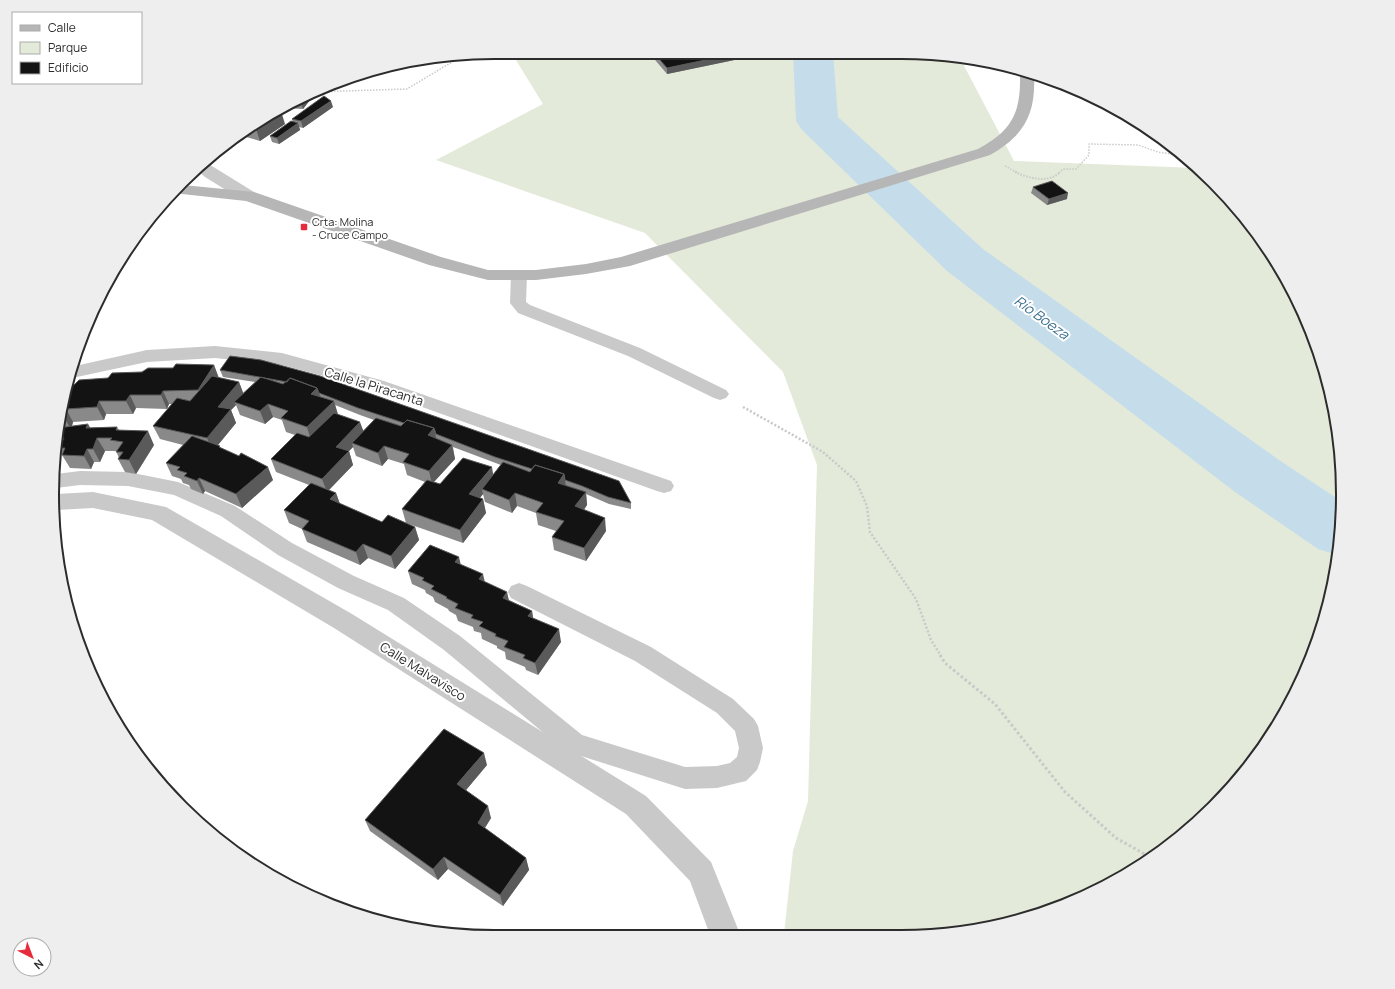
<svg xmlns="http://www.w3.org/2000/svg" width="1395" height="989" font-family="Manrope,sans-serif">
<rect width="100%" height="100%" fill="#fff"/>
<path fill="#e3ead9" d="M511 52H901L960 58 1014 161 1196 168 1233 203 1284 273 1319 352 1339 437 1342 523 1328 609 1297 690 1252 764 1192 827 1096 891 1043 914 958 933 784 934 793 851 808 801 817 465 783 372 645 233 436 160 543 104Z"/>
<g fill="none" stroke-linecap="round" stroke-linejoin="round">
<path fill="#c5ddeb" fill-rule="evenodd" d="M793 52H833L838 117 983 249 1279 460 1341 501 1342 523 1337 555 1318 549 1235 492 947 271 802 130 796 121Z"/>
<path stroke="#c9c9c9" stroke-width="1.5" stroke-dasharray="1.5 1.5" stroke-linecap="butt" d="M313 92 407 89 462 56
M1005 166 1018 173
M1059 173 1063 169H1076L1089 155V144L1138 145 1158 152 1183 156"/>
<path stroke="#c9c9c9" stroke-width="2" stroke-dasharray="1.5 1.5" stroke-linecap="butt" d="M1015 172C1028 178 1049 184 1060 172"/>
<path stroke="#c9c9c9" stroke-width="2.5" stroke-dasharray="2 2" stroke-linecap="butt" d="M743 407 823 452 856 481 867 506 870 532 916 599 931 640 941 656"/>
<path stroke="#c9c9c9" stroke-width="3" stroke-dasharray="2.5 2.5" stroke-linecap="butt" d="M940 655 945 663 995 704 1065 792 1116 838 1148 856"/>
<path fill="#c9c9c9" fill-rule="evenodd" d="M519 270 525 272 527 275 526 302 530 305 640 348 726 390 729 394 726 398 720 400 714 398 628 356 518 313 510 303 511 275 513 272Z
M215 346 282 353 384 381 671 481 674 486 671 491 664 493 657 491 372 389 282 365 215 358 147 362 72 378 75 366 147 350Z
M80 471 128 472 178 482 235 506 292 543 354 576 404 598 460 636 582 735 685 767 717 766 730 763 737 757 739 748 735 731 717 713 635 661 511 598 508 592 511 586 519 583 527 586 651 647 733 699 754 719 758 726 763 748 760 762 757 770 746 781 717 788 685 789 578 755 569 765 560 768 551 765 548 757 551 749 557 744 444 650 388 610 338 588 278 555 221 516 174 495 128 486 80 485 56 488V474Z"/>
<path fill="#c9c9c9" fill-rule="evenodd" d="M207 163 254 192 256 196 254 200 248 201 242 200 205 177 198 171Z
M93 492 166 507 352 614 646 796 711 862 740 934 710 935 690 881 626 814 334 628 152 520 93 508 56 510V494Z"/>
<path fill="#b6b6b6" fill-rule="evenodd" d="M1021 71 1034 75C1036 114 1024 136 990 155L630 266 586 274 536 280H488L429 265 246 201 173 193 183 185 254 192 441 257 488 270H536L586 264 621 257 978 149C1013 130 1021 112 1020 73Z"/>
</g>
<path fill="#898989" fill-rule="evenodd" d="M650 52H744V58L667 74 650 54Z
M308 95 310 100 303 109 284 108Z
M333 107 303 128 299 127 300 130 279 144 272 142 270 136 293 122 292 119Z
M285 124 260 141 239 135 249 126Z
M1033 187 1067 199 1047 205 1031 193Z
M230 356 631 503V509L609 504 586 494 587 505 584 510 606 531 586 561 554 550 552 537 556 531 538 525 536 513 517 506 512 513 485 502 483 494 480 498 483 499 486 513 463 543 406 523 402 509 425 482 407 475 404 464 388 459 382 466 356 456 353 447 349 451 353 465 329 490 336 493 340 504 382 522 415 527 419 540 395 569 368 558 360 565 307 542 302 529 289 523 284 510 309 485 276 472 271 459 295 435 286 432 282 420 273 417 265 424 240 415 236 405 231 410 236 423 218 445 221 448 273 480 242 508 205 491 203 494 191 489 189 485 183 483 181 479 172 476 166 463 183 445 160 439 153 426 172 404H169L167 409 136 408 133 414H106L104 420 73 422 72 426 90 428 117 427 119 430 154 445 136 474 125 472 118 459 119 458 116 451H105L100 462H94L91 469 70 468 62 455V454L61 451 56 452V437L70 385 142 372 173 368 214 365 219 378 239 382 243 393 255 382 223 377 220 370ZM335 405 360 415 374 420 363 431 338 414ZM453 447 501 465 493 475 440 484 434 482 455 459Z
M461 565 509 600 532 611 533 618 561 642 538 675 526 670 525 667 506 659 505 652 497 648V646L482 639 481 633 474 631 473 627 458 621 456 615 449 611 448 609 435 602 433 597 426 593 425 590 412 584 408 571Z
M487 765 466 790 491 818 485 828 526 858 529 870 503 906 448 869 438 880 370 831 365 820Z"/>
<path fill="#5a5a5a" d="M744 52V58L667 74V68Z
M307 95H308L310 100 303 109 301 103Z
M331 101 333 107 303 128 301 121Z
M281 111 285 124 260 141 256 129Z
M298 123 300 130 279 144 277 138Z
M1068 193 1067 199 1047 205 1049 199Z
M214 365 219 379 203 404 198 390Z
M239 382 244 395 234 402 236 405 231 410 236 423 213 451 207 438 218 407Z
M317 388 322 401 311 394Z
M163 391 169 404 167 409 161 395Z
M130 395 136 408 133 414 126 401Z
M99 401 106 414 104 420 97 407Z
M334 401 338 415 311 441 307 427Z
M268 404 273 417 265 424 260 411Z
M66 409 73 422 71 429 63 416Z
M360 422 365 435 352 443 353 447 340 460 336 447Z
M88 424 96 437 86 428Z
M434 428 437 442 428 435Z
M148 431 154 445 136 474 129 460Z
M97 438 105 451 100 462 93 449Z
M452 445 455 459 432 484 429 471Z
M384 446 388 459 382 466 378 453Z
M87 449 94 462 91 469 84 456Z
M349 451 353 465 327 492 322 479Z
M268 467 273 480 242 508 236 494Z
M492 467 494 480 482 489 483 494 472 508 469 494Z
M564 474 566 487 558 483Z
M199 478 205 491 203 494 197 481Z
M586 492 587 505 576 520 575 506Z
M336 493 341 507 330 499Z
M515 493 517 506 512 513 509 500Z
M483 499 486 513 463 543 460 530Z
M605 518 606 531 586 561 584 548Z
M415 527 419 540 395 569 391 556Z
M363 544 368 558 360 565 356 552Z
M459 557 462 570 455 562Z
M483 574 486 587 479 579Z
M507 592 510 605 503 598Z
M532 611 534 624 528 616Z
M559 629 561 642 538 675 535 663Z
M484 753 487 765 461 796 457 784Z
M488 806 491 818 481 834 478 823Z
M444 857 448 869 438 880 433 869Z
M526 858 529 870 503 906 500 895Z"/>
<path fill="#131313" stroke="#5a5a5a" d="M653 52H744L667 68Z
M307 95 301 103 294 102Z
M324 96 331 101 301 121 292 119Z
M279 110 281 111 256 129 249 127Z
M291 121 298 123 277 138 270 136Z
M1052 181 1068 193 1049 199 1033 187Z
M230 356 261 360 320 376 619 481 631 503 608 497 582 486 565 480 564 474 535 465 532 469 495 457 436 434 434 428 407 420 404 423 358 408 319 393 317 388 290 378 287 382 220 370Z
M176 364 214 365 198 390 163 391 161 395H130L126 401H99L97 407 66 409 63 416H61L70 385H74L79 380 108 378 112 373 142 372 148 368H173Z
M212 376 239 382 218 407 231 409 207 438 153 426 177 398 190 401Z
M261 377 283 384 290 378 317 388 311 394 334 401 307 427 281 418 288 411 268 404 260 411 234 402Z
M334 413 360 422 336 447 349 451 322 479 271 459 297 433 309 437Z
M376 418 401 426 407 420 434 428 428 435 452 445 429 471 403 462 409 454 384 446 378 453 352 443Z
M88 424 86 428 117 427 116 430 148 431 129 460 118 459 123 452H116L123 442 110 440 112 438H97L93 449H87L84 456 62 455 65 448H59L64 438H56L58 428Z
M192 436 220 446 219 447 239 456 241 453 268 467 236 494 199 478 197 481 184 476 187 473 177 470 180 467 166 463Z
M463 458 492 467 469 494 483 499 460 530 402 509 427 480 440 484Z
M503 462 530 472 535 465 564 474 558 483 586 492 575 506 605 518 584 548 552 537 564 521 536 512 543 503 515 493 509 500 482 489Z
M311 483 336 493 330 499 382 522 388 515 415 527 391 556 363 544 356 552 302 529 309 521 284 510Z
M430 545 459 557 455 562 483 574 479 579 507 592 503 598 532 611 528 616 559 629 535 663 523 658 525 655 504 647 508 641 495 636 496 634 479 626 483 622 471 618 473 615 455 608 458 604 446 598 447 597 431 589 434 586 422 580 424 578 408 571Z
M444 729 484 753 457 784 488 806 478 823 526 858 500 895 444 857 433 869 365 820Z"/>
<rect fill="#e62c3c" stroke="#fff" stroke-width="1.5" x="300" y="223" width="8" height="8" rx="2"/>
<g text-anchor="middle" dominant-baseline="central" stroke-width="4" stroke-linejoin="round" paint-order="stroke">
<g font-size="11" fill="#2c2c2c" stroke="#fff" text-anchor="start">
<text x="312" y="221">Crta: Molina<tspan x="312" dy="13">- Cruce Campo</tspan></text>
</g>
<g font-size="13" fill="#2c2c2c" stroke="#fff">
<text transform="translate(374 386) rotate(17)">Calle la Piracanta</text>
<text transform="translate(423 671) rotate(32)">Calle Malvavisco</text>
</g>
<g font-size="14" font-style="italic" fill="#3a6f8e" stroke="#fff">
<text transform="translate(1042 317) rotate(36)">Río Boeza</text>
</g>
</g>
<path d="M0 0H1395V989H0ZM494 59H901A435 435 0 0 1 1336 494V495A435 435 0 0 1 901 930H494A435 435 0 0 1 59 495V494A435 435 0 0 1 494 59Z" fill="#eee" fill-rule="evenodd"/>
<path fill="none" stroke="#2c2c2c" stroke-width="2" d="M494 59H901A435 435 0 0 1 1336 494V495A435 435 0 0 1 901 930H494A435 435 0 0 1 59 495V494A435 435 0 0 1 494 59Z"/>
<rect x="12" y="12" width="130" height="72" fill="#ffffff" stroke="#ababab"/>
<rect x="20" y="25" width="20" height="6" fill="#b6b6b6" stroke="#ababab"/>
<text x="48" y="32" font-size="12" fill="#2c2c2c">Calle</text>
<rect x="20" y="42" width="20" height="12" fill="#e3ead9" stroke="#ababab"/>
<text x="48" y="52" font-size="12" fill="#2c2c2c">Parque</text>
<rect x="20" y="62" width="20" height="12" fill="#131313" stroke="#ababab"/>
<text x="48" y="72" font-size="12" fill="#2c2c2c">Edificio</text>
<g transform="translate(32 957) rotate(138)"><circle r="19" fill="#ffffff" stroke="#ababab"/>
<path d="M0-3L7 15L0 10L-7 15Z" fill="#e62c3c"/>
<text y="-6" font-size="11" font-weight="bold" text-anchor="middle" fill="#2c2c2c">N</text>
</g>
</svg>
